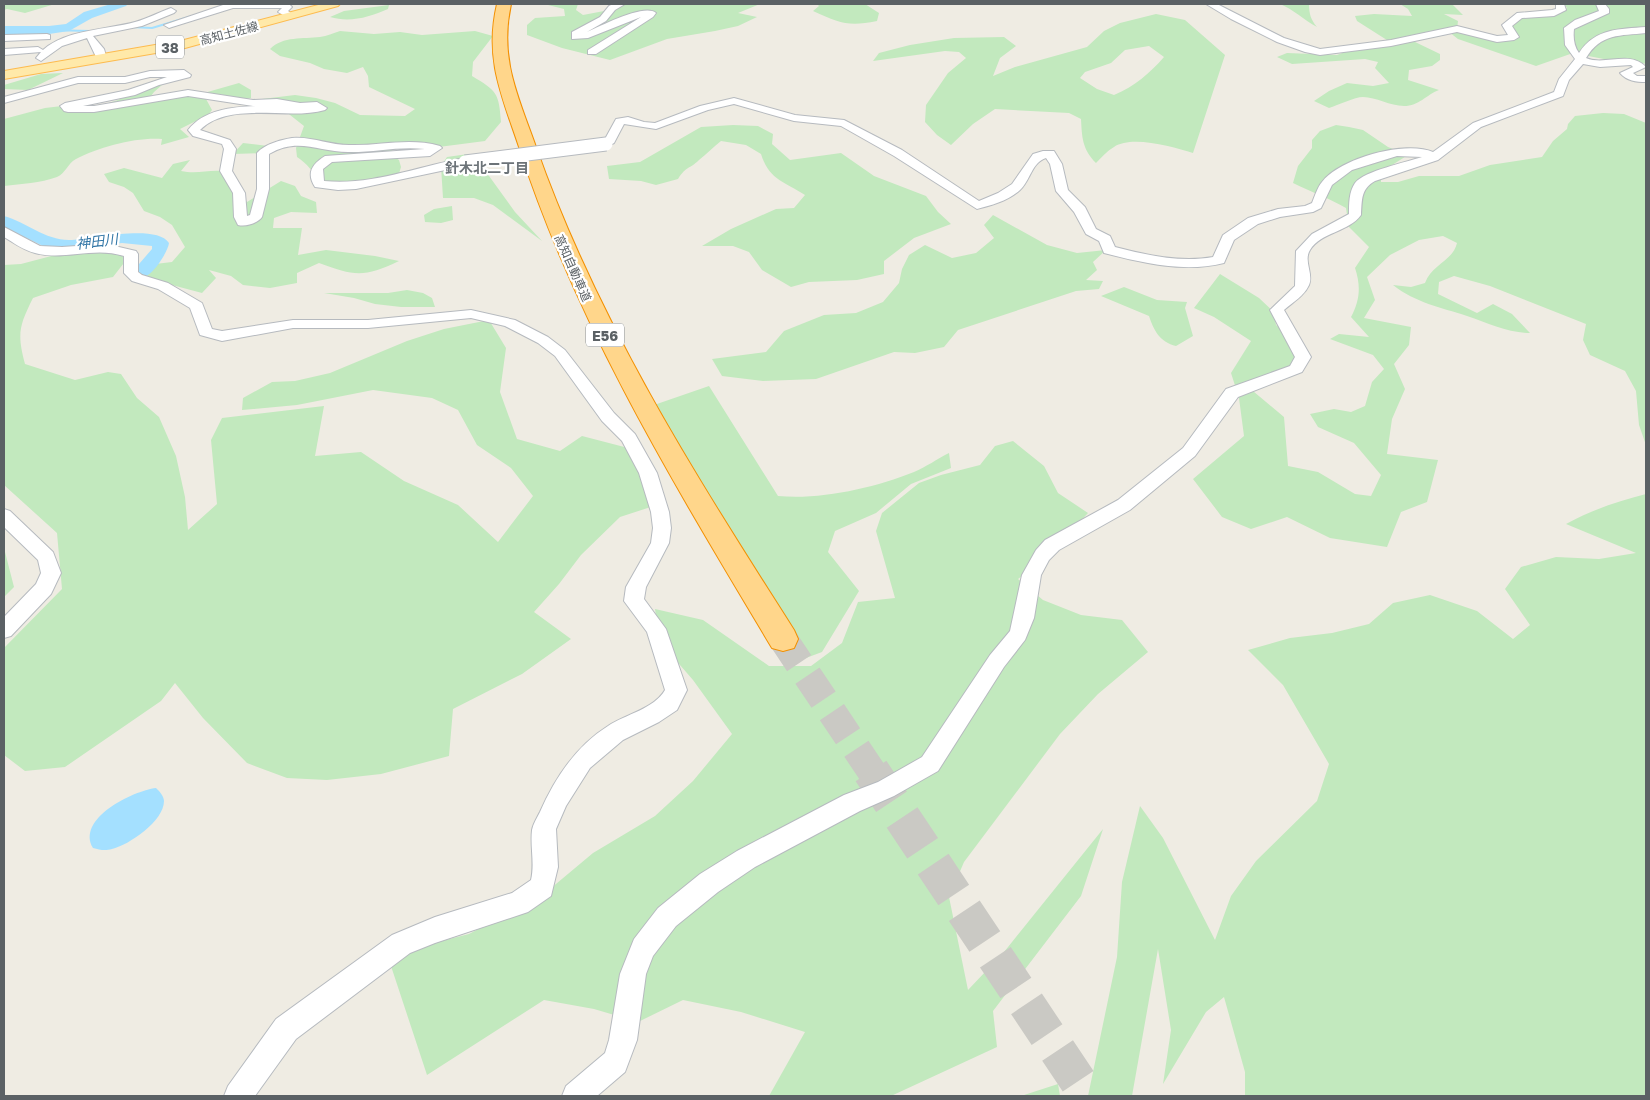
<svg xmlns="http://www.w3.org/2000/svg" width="1650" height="1100" font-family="'Golos Text','Noto Sans JP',sans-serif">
<rect width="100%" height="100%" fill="#efece3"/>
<path fill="#c2e9be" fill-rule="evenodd" d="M4 4H55L25 13 7 9 4 10Z
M550 4H578L576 10 583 15 604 11 620 4H760L738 13 757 17 738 26 715 31 667 39 610 60 562 48 527 35V25L535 18 565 16 564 9 548 5Z
M817 4H865L879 13 877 21C848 27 840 23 813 11L819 6Z
M1280 4H1309C1309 14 1311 20 1317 27 1304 20 1293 9 1280 4Z
M1400 4H1452L1463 15 1444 14 1458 21 1457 29 1507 38 1515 33 1512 26C1533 0 1545 19 1567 8L1564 4H1646V64L1634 61H1614L1573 53 1536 66 1458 39 1449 32 1413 41 1440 54V60L1432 66 1409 70 1408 80 1439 90C1426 95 1419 106 1404 106 1390 106 1376 97 1363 97 1355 97 1338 105 1329 108L1314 101 1329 91 1347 83 1373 86 1389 83 1375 68 1378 62 1365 59 1292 64 1277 57 1287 53 1337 55 1355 48 1390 42 1357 21 1355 16 1374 14 1412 16 1408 9Z
M389 5 388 9C370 17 350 23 330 17L344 11Z
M1156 14 1185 20 1225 55 1193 153C1173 147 1132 135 1114 147 1107 151 1102 157 1096 163 1082 149 1082 137 1081 119L1069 113 995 109 973 124 951 145 937 135 925 122 926 105 948 73 966 58 959 52 945 51 873 61 879 53 910 45 954 38 1004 37 1016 46 1000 58 993 76 1015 67 1087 47 1104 31 1120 23ZM1149 46 1164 57C1149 74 1135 86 1114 95L1097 89 1080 78 1085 72 1111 63 1125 50Z
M340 31 374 34 400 32 422 35 475 31 493 36 473 62 472 76C497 91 499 93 501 122L485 141 431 148 399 146 388 153 399 160 401 167 398 177 352 183 321 181C313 173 307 163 297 157L296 148 304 126 285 111 262 99 295 95 316 98 335 103 360 115 405 116 415 109 369 87 368 76 363 67 347 73 324 69 310 63 280 56 270 49C283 36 303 39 320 37 327 36 333 33 340 31Z
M63 73 28 90 4 89V85L41 74Z
M239 83 251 90V98L240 100 220 94 206 99 212 110 208 115 180 129 189 137 161 145 162 139C136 137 99 147 76 159 68 163 65 174 57 177 40 183 22 184 4 186V119L45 108 62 106 77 108 102 105 118 100 139 90 162 85 154 92 148 100 204 93Z
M1603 113 1624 114 1646 123V445L1639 425 1636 391 1625 371 1590 355 1583 340 1586 324 1490 286 1454 276 1439 282 1438 294 1477 313 1493 304 1512 314 1530 333C1508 333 1488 323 1467 316 1440 307 1416 303 1393 285L1411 287 1425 283C1432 264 1453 261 1457 243L1443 236 1419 240 1390 255 1367 277 1375 300 1364 318 1411 327 1409 345 1394 364 1405 389 1392 419 1387 454 1438 460 1427 502 1401 512 1387 547 1330 538 1287 517 1251 529 1222 517 1193 479 1244 436 1239 398 1231 373 1251 341 1214 317 1194 308 1220 274 1259 298 1274 312 1276 325 1302 346 1292 369 1247 386 1284 417 1288 466 1318 472 1355 494 1371 496 1381 475 1354 443 1318 427 1310 414 1334 409 1351 412 1365 406 1372 382 1384 369 1373 355 1330 339 1339 334 1369 337 1351 317C1360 300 1361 286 1355 268L1369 247 1349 227 1346 208C1329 198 1311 192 1293 183L1298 166 1312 148V140L1320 131 1336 125 1349 127 1363 130 1388 147 1408 155 1381 172V182H1398L1419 176H1459L1490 165 1542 157 1553 141 1567 129 1568 124 1575 116Z
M733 125 758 126 773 134 772 144 790 160 841 153 874 176 926 196 938 212 951 224 914 238 884 261V274L857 280 809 282 791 287 762 270 749 252 733 246H702L731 229 776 209 794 208 805 195C785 182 769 180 761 154L746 145 721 141C713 147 707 154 699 160 689 170 687 165 678 179L656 185 641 181 609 179 607 166 640 162 701 127Z
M243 143 268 146 267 153 233 154Z
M468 154 475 163 484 169 515 212 542 241 493 205 474 198H443L441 166 447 157Z
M190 160 181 171C199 175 211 168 228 172L224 179 232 184 247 202 281 181 295 186 301 196 316 202 317 213 291 212 274 218 273 228H302L298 255 326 250 375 256 399 261C364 278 354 276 319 263L297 273V283L270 288 243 285 231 276 209 270 216 278 202 293 142 277 147 265 172 262 185 247 172 225 160 217 144 211 133 193 124 187 109 182 104 174 124 168 162 178 173 164Z
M452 206 453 220 441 223 425 222 424 215 434 209Z
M993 215 1047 245 1077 253 1106 250 1093 262 1097 270 1086 280 1103 281 1099 289 1076 291 958 330 944 347 915 353 894 352 816 379 763 381 722 376 712 359 766 352 784 331 824 315 856 313 883 302 899 283 902 269 909 255 925 245 952 258 976 253 994 238 984 225Z
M74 250H112L127 259 113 277 71 285 33 298C19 326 17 334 25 364L75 380 108 372 121 374 137 398 159 417 176 456 185 497 188 530 217 504 211 440 222 418 324 406 315 456 361 452 404 481 458 505 498 542 533 496 511 468 477 445 458 410 432 398 373 390 297 405 242 410 243 398 272 382 295 381 330 373 407 341 444 329 489 320 506 348 500 392 517 439 560 451 582 436 632 449 666 502 620 517 581 555 559 584 534 612 571 639 522 674 453 709 449 756 381 774 327 780 287 778 247 763 203 718 175 683 161 701 65 767 25 771 4 755V648L62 589 57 533 4 485V265L21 264Z
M1124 287 1157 300 1187 302 1185 308 1193 336 1176 346C1160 342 1154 331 1149 316L1101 296Z
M407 290 423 293 432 298 435 307H401L375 304 354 298 324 293H388Z
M709 386 778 496C821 500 874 488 914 472 926 467 937 459 949 453L951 468 911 484 876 513 835 531 828 552 859 591 822 652 806 658 654 405Z
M1013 441 1044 466 1058 493 1088 513 1049 555 1018 579 1043 600 1081 615 1122 620 1148 652 1098 694 1060 734 964 862 949 897 968 990 1004 952 1103 829 1081 896 993 1011 997 1047 891 1096H769L805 1032 741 1012 683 1000 638 1022 594 1009 544 1000 427 1075 390 963 410 949 469 934 544 894 593 853 655 816 693 781 732 734 693 680 660 642 655 609 703 620 769 666H811L842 643 858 602 895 598 876 531 882 513 919 483 941 475 980 465 995 446Z
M1646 494V1096H1245V1072L1224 997 1206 1012 1163 1084 1171 1030 1158 949 1132 1096H1088L1117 957 1122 882 1140 806 1163 838 1215 940 1231 896 1256 861 1317 801 1329 764 1283 685 1248 650 1290 638 1332 633 1369 624 1393 603 1430 595 1477 611 1513 639 1530 625 1505 589 1521 567 1556 557 1599 559 1636 553 1566 524C1592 510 1618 501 1646 494Z
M4 548 14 587 4 597Z
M1058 1084 1060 1096H1021Z"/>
<path fill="#a4e0ff" d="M156 788C159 791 164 796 164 801 164 821 129 845 112 849 105 851 100 850 93 848 76 819 132 791 156 788Z"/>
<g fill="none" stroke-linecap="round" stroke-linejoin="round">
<path stroke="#a4e0ff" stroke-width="2" d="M285 4H312
M230 5 248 4
M131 27 152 28 192 16
M49 30 90 31"/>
<path fill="#a4e0ff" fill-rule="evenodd" d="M111 4H128L126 6 92 18 69 31 49 34H4V26H49L66 24 84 12Z
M4 216C26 222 45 240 69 240 90 240 156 223 169 243 168 251 156 270 148 275 145 277 140 276 136 275L133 271 152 249V246L122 243 68 250 43 246 4 227Z"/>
<path stroke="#cac9c4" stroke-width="29" stroke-dasharray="29 15" stroke-linecap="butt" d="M783 639 872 772"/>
<path stroke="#cac9c4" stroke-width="37" stroke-dasharray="37 19" stroke-linecap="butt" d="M871 771 1088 1096"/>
<defs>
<path id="minor" d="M226 4H289L292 7 288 11 295 16 290 19 278 12 282 8H233L172 27 169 28 164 25Z
M613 4H625L615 10 606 21 585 33C599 27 644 3 656 13L653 17 596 54H588V50L641 17 588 38 572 39V32L600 17 609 6Z
M1206 4H1217L1284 38 1320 49 1391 40 1457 26 1497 36 1508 35 1502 25 1517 13 1552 10 1556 9V4H1564L1566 10 1554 16 1522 18 1512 26 1519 37 1514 40 1497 42 1457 32 1391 46 1320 55 1305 52 1277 42 1231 19Z
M1596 4H1605L1609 9V13L1574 29C1573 38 1574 46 1579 53 1595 28 1620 29 1646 27V33C1620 36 1601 33 1586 58 1605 66 1630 50 1646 67L1633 73 1637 76H1646V82C1636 82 1627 81 1620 73L1633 67 1631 65 1600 67 1583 64 1569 80 1563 96 1481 127 1438 160 1375 181C1361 189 1362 199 1361 215 1349 232 1321 232 1310 250 1303 261 1314 274 1309 285 1304 296 1293 302 1284 310L1311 357 1302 372 1238 397 1195 456 1130 510 1059 550 1049 560 1041 575 1034 618 1025 640 1004 667 938 771 894 796 860 811 755 867 718 892 676 926 653 956 646 974 637 1040 625 1072 597 1096H562L566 1086 605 1053 609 1040 620 974 634 939 658 908 700 874 737 851 844 795 878 782 922 757 990 655 1010 631 1022 575 1036 550 1045 540 1118 500 1183 448 1226 389 1290 366 1295 357 1270 310 1295 286 1296 251 1312 234 1349 214C1349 203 1349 192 1355 183 1364 171 1407 162 1422 157L1397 156 1352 170 1332 185 1321 208 1313 212 1280 217 1258 224 1234 240 1224 263C1184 273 1143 263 1104 253L1099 241 1086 234 1074 212 1056 191 1050 164 1046 158C1032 162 1030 181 1020 190 1008 201 992 205 977 209L894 156 841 126 794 121 734 104 708 110 656 129 624 124 614 143 606 147 602 146 600 144 605 139 616 119 628 117 644 122 655 123 700 106 734 98 795 115 844 120 902 150 979 201 998 193 1012 184 1033 154 1043 151H1054L1062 164 1068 190 1085 207 1096 229 1110 236 1115 247C1147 255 1180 263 1213 257L1223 235 1248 218 1278 209 1305 206 1312 203C1315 196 1317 188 1322 182 1340 158 1406 140 1433 152L1473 123 1554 92 1559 79 1575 59 1565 45 1564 28 1575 20 1599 11Z
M171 8 176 11 174 13 142 26 93 36 104 49 107 59 106 61H98L87 38 62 46 41 61 36 58 41 52 4 55V49L38 47 43 50C67 29 106 30 135 22 147 19 159 12 171 8Z
M47 34 50 35V39L4 41V35Z
M184 70 191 75 190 77 159 85 135 95 83 106H94L188 90 253 100 277 99 300 103 317 102 327 108 325 110C288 121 230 100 200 130L230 140 236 149 232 171 245 193 247 216 250 215 257 189V153C265 144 280 140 292 138 311 136 329 145 349 145 380 146 409 137 440 146L442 148 430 156 332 162 323 169 324 181C372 186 418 166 465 158L471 162 469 165 356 189 338 190 315 187C306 173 312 164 325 156L425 149C400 146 376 152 351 152 320 153 299 136 269 154V189L262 217C258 223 246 227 238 225L234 217 233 193 220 171 224 149 222 144 193 136 188 130C209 103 253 106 284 106H253L188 96 94 112H68L64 111 60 106 65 103 128 90 167 77H150L125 83H78L4 103V97L78 77H125L150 71Z
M4 227 40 246 62 247 106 244 136 251 138 254V272L142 275 168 283 202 303 212 329 222 331 293 320H368L471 310 515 320 548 337 565 350 614 413 635 434 657 473 669 512 671 528 669 543 646 587 644 599 666 629 687 690 677 710 659 722 623 740 590 768 566 806 556 829 558 867 551 896 528 912 435 943 410 953 296 1039 255 1096H224L228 1086 276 1019 392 935 435 917 512 893 531 880C535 863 530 847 532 830 533 824 537 818 540 812 555 778 576 746 608 726 626 714 654 709 665 690L647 632 624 601 626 587 651 543 653 528 651 512 639 473 622 441 602 421 555 356 538 343 505 326 471 318 368 328H293L222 341 200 335 190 308 158 289 132 281 124 273V256C94 246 64 261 35 253 23 250 14 243 4 237Z
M4 509 10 511 53 552 61 573 51 594 11 636 4 638V617L36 584 41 573 38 560 4 527Z"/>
<path id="major" d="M322 4H340L338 6 185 48 4 79V71L184 40Z"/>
<path id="highway" d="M497 4H511C499 59 518 96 536 147 597 321 695 475 794 630L798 639 794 648 783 651 772 648C676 487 577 326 519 147 502 96 484 59 497 4Z"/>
</defs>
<use href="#minor" stroke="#b6babf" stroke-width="2"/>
<use href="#major" stroke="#fdbb4f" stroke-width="2"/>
<use href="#highway" stroke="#f39000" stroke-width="2"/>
<use href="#minor" fill="#fff" fill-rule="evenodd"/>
<use href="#major" fill="#ffe9a9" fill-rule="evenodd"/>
<use href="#highway" fill="#ffd68b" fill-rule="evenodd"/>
<defs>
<path id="minor-bridge" d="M465 162 606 144"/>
</defs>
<use href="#minor-bridge" stroke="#b6babf" stroke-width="15" stroke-linecap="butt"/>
<use href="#minor-bridge" stroke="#fff" stroke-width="13"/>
</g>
<g text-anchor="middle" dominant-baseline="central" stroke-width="4.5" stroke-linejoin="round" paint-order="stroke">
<g font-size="12" fill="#5b6165" stroke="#fff">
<text transform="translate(229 33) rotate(-15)">高知土佐線</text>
<text transform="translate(573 268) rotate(66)">高知自動車道</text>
</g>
<g fill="#fff" stroke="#8c9093" stroke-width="1">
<rect x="156" y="35.5" width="28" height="23" rx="4"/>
<rect x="586" y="323.5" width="38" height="23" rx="4"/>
</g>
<g font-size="14" font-weight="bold" fill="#5b6165">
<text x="170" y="47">38</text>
<text x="605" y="335">E56</text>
</g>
<g font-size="14" font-weight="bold" fill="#6c7378" stroke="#fff">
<text x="487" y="167">針木北二丁目</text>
</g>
<g font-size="14" font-style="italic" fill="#3377a7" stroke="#fff">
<text transform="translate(97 241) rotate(-7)">神田川</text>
</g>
</g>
<rect width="1650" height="1100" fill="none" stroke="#5b6165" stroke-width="10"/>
</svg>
